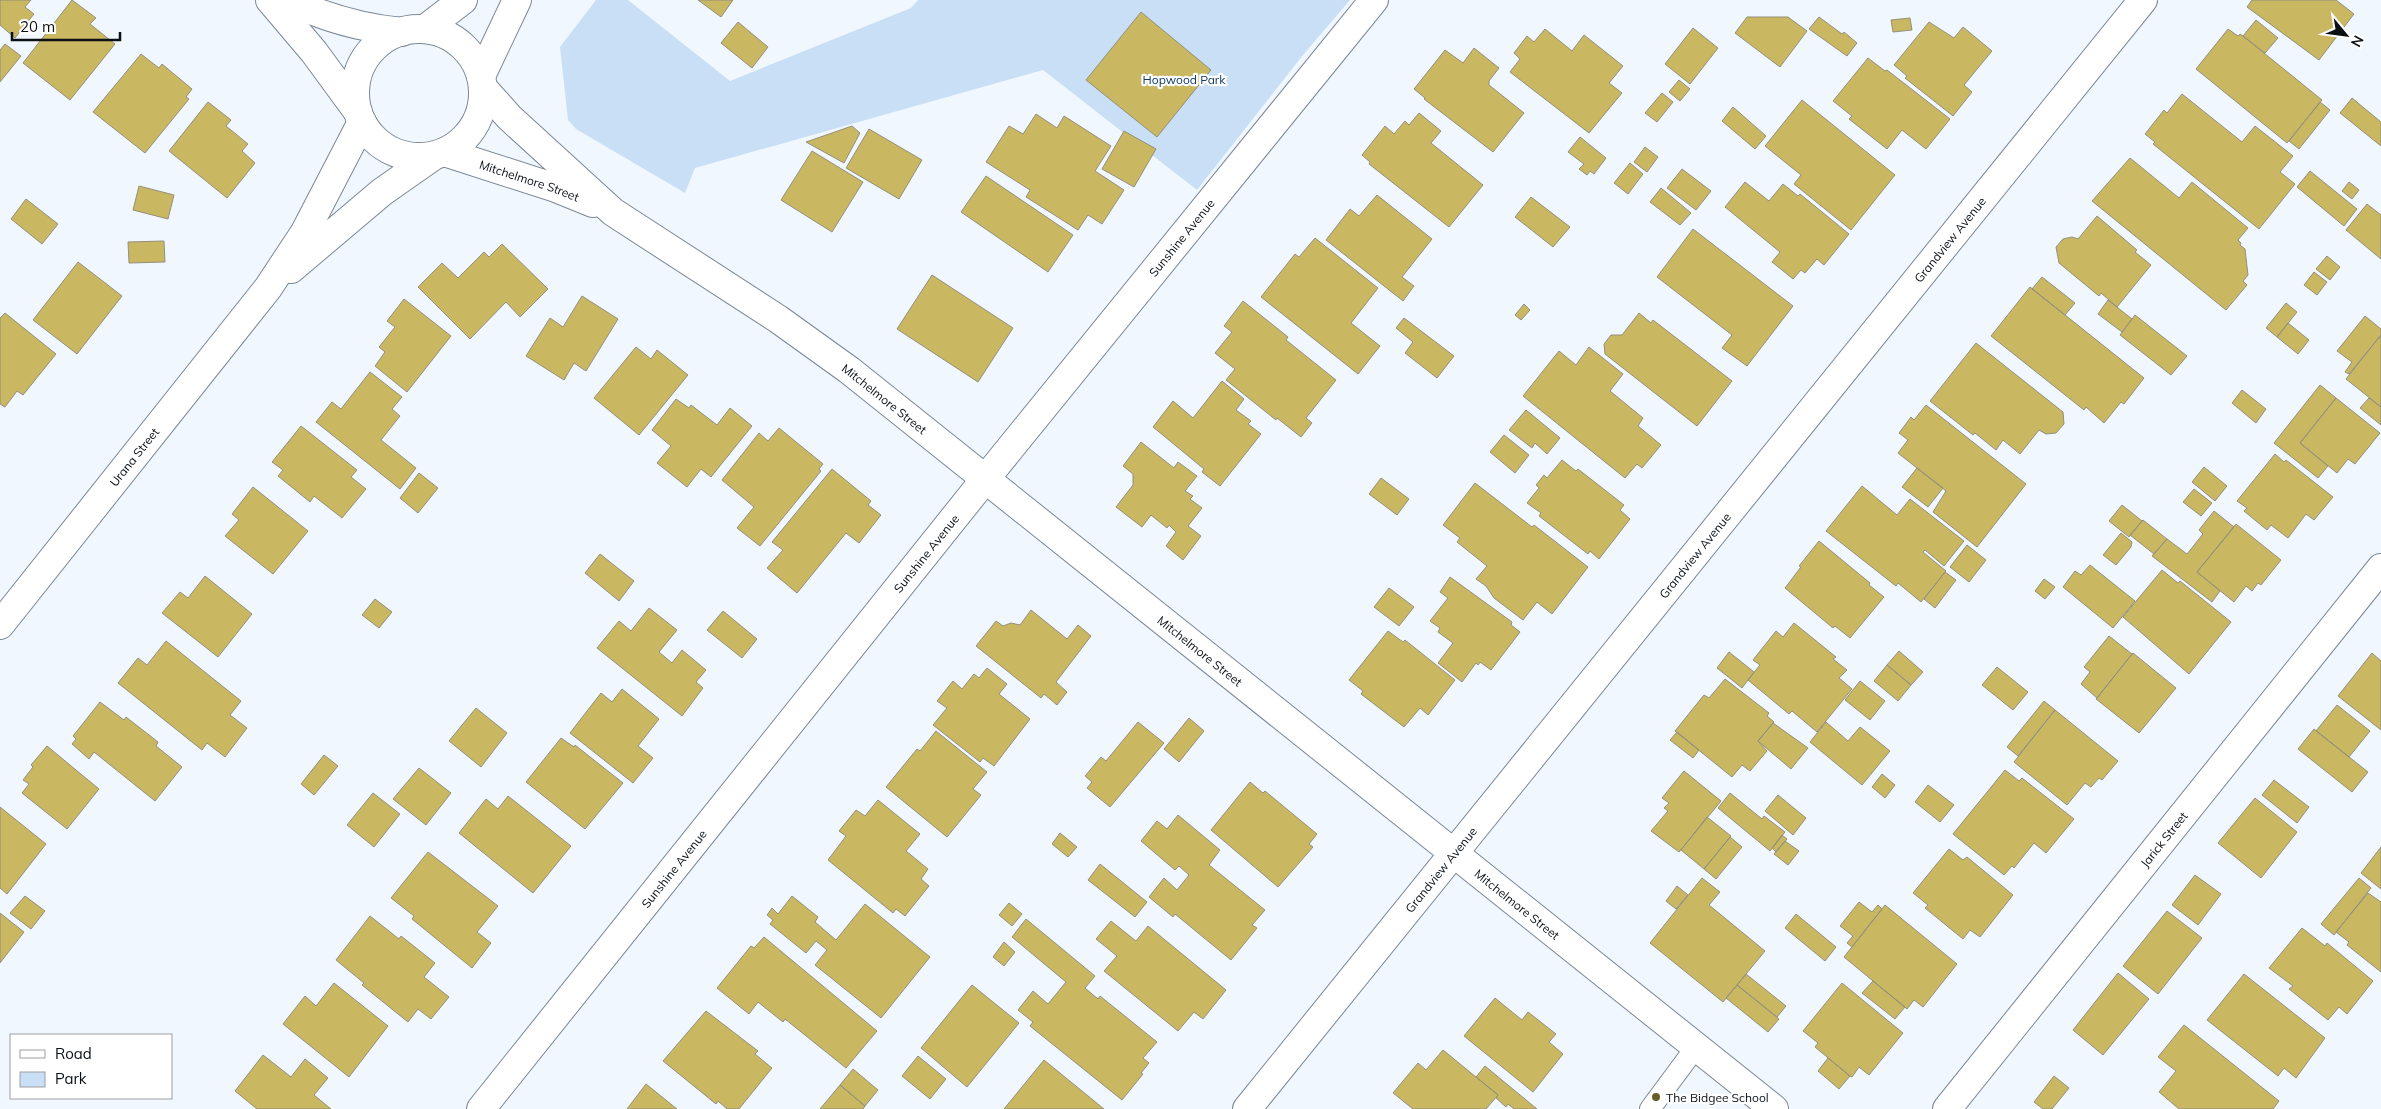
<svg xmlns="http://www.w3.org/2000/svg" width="2381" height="1109" font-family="Mulish,sans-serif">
<rect width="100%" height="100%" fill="#f1f7fe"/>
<path fill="#c8dff6" d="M596 0H628L730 81 911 8 918 0H1350L1303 55 1197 190 1043 70 695 168 685 193 576 129 568 120 560 47Z"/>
<path fill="#c9b762" stroke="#938f7c" d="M0 0H31L25 7 34 14 15 38 0 25Z
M72 0 96 18 90 24 115 44 70 100 23 63Z
M698 0H733L721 17Z
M2252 0H2336L2354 14 2319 60 2247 7Z
M1141 12 1211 70 1157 137 1086 80Z
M1747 17H1788L1807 31 1780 67 1735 33Z
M1819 17 1842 34 1844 32 1857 43 1847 56 1809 29Z
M1910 18 1912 30 1893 32 1891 20Z
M2256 20 2278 38 2265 53 2243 36Z
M738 22 768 47 752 68 721 43Z
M1929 22 1954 38 1963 27 1992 51 1964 85 1972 92 1953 116 1905 78 1907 76 1894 65Z
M1693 28 1718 48 1690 84 1665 64Z
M1545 29 1572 51 1584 35 1623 66 1609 83 1622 93 1589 133 1510 72 1520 59 1514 53 1527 36 1534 42Z
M2228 29 2238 36 2240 34 2243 36 2322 100 2287 143 2196 69Z
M5 44 21 56 0 82V50Z
M1474 48 1499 68 1489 81V85L1524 113 1493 152 1424 99 1425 98 1414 89 1445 50 1463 63Z
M141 54 159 68 162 64 192 89 186 97 189 99 145 153 93 112Z
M1868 58 1885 71 1887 70 1950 119 1926 149 1902 130 1887 149 1849 119 1852 116 1833 101Z
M1679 80 1690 89 1680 101 1669 92Z
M1662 93 1673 102 1657 122 1645 113Z
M2182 94 2242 142 2255 126 2293 156 2280 172 2295 184 2259 229 2153 144 2155 142 2145 134 2164 110 2167 113Z
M2352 98 2381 122V146L2340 113Z
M1802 100 1895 175 1851 230 1794 184 1801 175 1765 146Z
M208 102 231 120 226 126 248 144 242 151 255 163 227 198 169 151Z
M2320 102 2330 110 2299 149 2289 141Z
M1733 107 1766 136 1755 149 1722 121Z
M1419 113 1441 131 1431 143 1483 185 1449 227 1369 164 1370 162 1362 155 1385 126 1394 134 1405 121 1409 125Z
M1036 114 1057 128 1064 116 1111 146 1095 171 1124 190 1102 224 1088 215 1078 230 1026 197 1030 190 986 162 1009 126 1023 134Z
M852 126 860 133 844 163 806 142Z
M869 129 922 160 899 199 846 168Z
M1124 131 1156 149 1134 187 1102 169Z
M1580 137 1606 158 1594 174 1590 171 1587 175 1579 169 1584 164 1568 152Z
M1645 147 1658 157 1647 172 1634 162Z
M812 151 863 182 832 232 781 200Z
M2130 158 2179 198 2192 182 2248 228 2238 240 2241 243 2240 245 2245 249 2248 275 2243 281 2247 285 2226 310 2092 201Z
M1630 163 1643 174 1628 194 1614 183Z
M1682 169 1711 191 1696 210 1667 188Z
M2310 171 2357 209 2344 226 2297 187Z
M986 176 1073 235 1048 272 961 212Z
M1745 182 1769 201 1783 184 1798 196 1800 194 1849 234 1824 265 1817 259 1805 273 1801 270 1793 279 1772 262 1780 252 1725 207Z
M2349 182 2359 190 2352 199 2342 191Z
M139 186 174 195 168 219 133 210Z
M1661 188 1691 213 1680 225 1650 202Z
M1377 195 1432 239 1402 277 1414 286 1403 301 1326 240 1350 209 1359 216Z
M1531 197 1570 227 1553 247 1515 217Z
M26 199 58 224 42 244 11 219Z
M2367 204 2381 215V259L2346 230Z
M2097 216 2137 250 2135 252 2151 265 2117 307 2101 293 2099 296 2059 263 2056 247 2063 239 2072 237 2078 239Z
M1693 229 1793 306 1747 366 1722 348 1732 335 1657 277Z
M1315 238 1378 288 1351 323 1380 346 1358 374 1261 297 1295 254 1299 257Z
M164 241 165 262 129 263 128 242Z
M502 244 548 289 520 317 506 302 470 339 418 287 442 263 458 278 484 252 489 257Z
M2327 256 2340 267 2330 280 2316 269Z
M78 262 122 296 77 354 33 320Z
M2314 272 2327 282 2317 295 2304 285Z
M932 275 1013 328 978 382 897 329Z
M2042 277 2075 303 2065 315 2032 289Z
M2030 287 2144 378 2124 404 2121 402 2104 423 2086 407 2084 410 1991 336Z
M582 296 618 319 586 371 574 363 564 380 526 356 550 318 563 327Z
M404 299 451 336 407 392 375 366 385 352 379 347 395 327 387 321Z
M2108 300 2132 319 2122 332 2098 314Z
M1243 301 1288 337 1286 340 1336 380 1306 418 1312 423 1301 437 1277 418 1276 420 1226 380 1235 369 1215 353 1232 332 1224 326Z
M2286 303 2297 312 2277 337 2266 328Z
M1524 304 1530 310 1521 320 1515 315Z
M5 313 56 354 23 395 17 391 5 407 0 404V318Z
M1639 313 1651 323 1653 320 1732 381 1697 426 1605 354 1604 344 1611 335H1622Z
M2135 315 2187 356 2171 375 2120 335Z
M2365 316 2381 329V335L2349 374 2345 372 2352 362 2337 351Z
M1404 318 1454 356 1437 378 1405 353 1413 342 1396 328Z
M2288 323 2309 340 2298 354 2277 337Z
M2381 335V407L2346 379Z
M1976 343 2063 412 2064 424 2056 433 2046 434 2039 430 2020 454 2003 440 1996 450 1975 433 1973 435 1930 401Z
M636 347 651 359 657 350 688 375 639 435 594 398Z
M1589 347 1623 374 1610 391 1643 418 1638 426 1661 445 1642 468 1637 464 1625 478 1523 396 1559 351 1576 365Z
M370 372 402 397 392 409 400 416 381 440 416 468 400 489 316 422 332 402 341 409Z
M1222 381 1244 399 1236 410 1251 421 1248 424 1261 434 1220 486 1202 472 1204 469 1153 427 1173 401 1193 418Z
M2320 385 2336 398 2300 443 2328 466 2318 478 2274 443Z
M2242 390 2266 409 2256 423 2232 403Z
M2336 398 2380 433 2355 464 2348 459 2337 473 2300 443Z
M2369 398 2381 407V425L2360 408Z
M676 399 689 408 691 405 717 425 730 408 752 426 711 477 701 469 687 487 657 463 671 446 652 430Z
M1926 405 2026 484 1977 547 1933 512 1946 491 1898 453 1908 440 1899 433 1911 417 1914 420Z
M1526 410 1560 438 1547 454 1535 443 1532 448 1509 430Z
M301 426 357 470 351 477 366 489 342 518 314 496 310 502 278 476 283 470 272 462Z
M779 428 823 464 819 469 821 471 760 546 737 528 754 507 722 480 759 433 768 441Z
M1504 435 1529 455 1515 473 1490 452Z
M1141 442 1174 468 1178 462 1197 476 1185 491 1193 496 1190 499 1202 508 1188 526 1201 536 1183 560 1166 546 1176 532 1169 525 1167 528 1151 515 1142 527 1116 507 1133 485V474L1123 466Z
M2275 454 2284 462 2286 460 2333 497 2314 520 2306 514 2288 538 2271 525 2267 530 2244 511 2247 508 2237 501Z
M1562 460 1576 471 1578 469 1624 505 1620 510 1630 519 1599 559 1590 551 1588 554 1539 516 1541 513 1527 503 1539 488 1536 485 1544 475 1547 478Z
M2204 467 2227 486 2215 501 2192 482Z
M1917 468 1943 488 1928 507 1902 487Z
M832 469 871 501 868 505 881 515 859 543 846 533 797 593 767 568 783 550 772 542Z
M419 473 438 488 418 513 400 498Z
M1381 478 1409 499 1397 515 1369 494Z
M1475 483 1532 527 1534 525 1588 567 1552 614 1537 602 1523 620 1494 598 1486 586 1476 579 1487 566 1457 542 1460 538 1443 525Z
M1862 486 1897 515 1910 499 1964 541 1944 566 1925 550 1923 552 1946 571 1921 602 1898 583 1896 586 1826 531Z
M253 487 308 531 273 574 225 536 239 520 232 514Z
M2194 489 2212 503 2201 516 2183 502Z
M2122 505 2142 521 2129 537 2109 521Z
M2214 511 2234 527 2197 572 2220 591 2212 602 2152 556 2167 539 2187 554 2203 534 2199 530Z
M2143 520 2167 539 2154 554 2130 535Z
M2236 524 2281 560 2261 585 2258 583 2252 591 2246 586 2234 602 2197 572Z
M2121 533 2132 542 2131 547 2116 565 2103 555Z
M1819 541 1870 583 1869 585 1884 597 1850 638 1835 626 1833 628 1785 588 1801 567 1799 566Z
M1967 545 1986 560 1969 582 1950 567Z
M600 554 634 581 619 601 585 573Z
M2090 565 2135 601 2113 628 2063 587 2075 571 2081 575Z
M2162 570 2178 583 2180 581 2231 622 2189 674 2123 617Z
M1945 572 1956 580 1935 608 1924 599Z
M205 576 252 614 218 657 162 613 180 592 188 598Z
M1450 577 1512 622 1511 625 1520 632 1491 670 1480 662 1478 665 1476 663 1462 682 1438 663 1453 643 1438 632 1440 628 1430 621 1448 598 1440 592Z
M2044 579 2055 587 2045 599 2035 591Z
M1389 588 1414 607 1399 626 1374 607Z
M375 599 392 612 379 628 362 615Z
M649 608 677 630 659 652 672 663 682 650 706 670 696 682 703 688 682 716 597 648 619 621 631 631Z
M1031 610 1067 639 1078 625 1091 636 1056 682 1067 692 1057 705 1044 694 1041 698 976 646 996 621 1003 626 1011 623 1020 625Z
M723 611 757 639 742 658 707 630Z
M1794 623 1836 657 1833 659 1847 670 1839 678 1852 689 1817 732 1792 711 1789 714 1748 680 1760 665 1753 660 1776 631 1783 637Z
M1388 631 1403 642 1405 640 1455 680 1428 715 1420 708 1404 727 1361 694 1363 691 1349 680Z
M2109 636 2132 654 2097 698 2081 684 2090 672 2084 667Z
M166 641 241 701 230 715 247 728 225 757 207 743 202 750 118 683 138 658 147 665Z
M1899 651 1923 672 1911 685 1887 665Z
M1729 652 1754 672 1742 688 1717 668Z
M2133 653 2176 688 2139 733 2096 699Z
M2372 653 2381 661V730L2338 696Z
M1887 665 1911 685 1898 701 1874 681Z
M1997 667 2028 692 2013 710 1982 685Z
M987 668 1007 684 999 694 1030 719 994 766 983 758 980 762 933 725 947 708 937 701 953 681 962 689 974 674 979 678Z
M1725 679 1769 713 1767 716 1774 722 1758 741 1767 751 1750 771 1742 765 1732 777 1675 731 1704 695 1709 698Z
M1860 681 1885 701 1870 720 1845 700Z
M622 689 659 719 638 746 653 758 633 783 570 733 601 693 612 702Z
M2044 701 2055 710 2018 756 2007 747Z
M100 702 124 720 126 717 158 742 156 746 182 767 155 801 94 752 89 759 72 744 76 739 73 736Z
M2337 705 2370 731 2349 757 2316 731Z
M476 708 507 733 481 767 449 741Z
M2055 710 2118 761 2102 780 2099 778 2091 787 2085 783 2067 805 2014 762Z
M1189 718 1204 731 1179 762 1164 749Z
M1138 722 1164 743 1110 807 1087 788 1092 782 1085 776 1101 757 1106 761Z
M1826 722 1848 741 1860 727 1890 751 1862 785 1810 742Z
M1773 723 1808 748 1791 769 1758 741Z
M2314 729 2368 772 2352 792 2298 749Z
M936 731 987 772 973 789 981 795 947 837 886 787 917 749 920 751Z
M1677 732 1699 750 1693 758 1670 740Z
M561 738 574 747 575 745 623 783 585 829 526 782Z
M47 746 99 789 67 829 22 793 29 784 23 780 33 767 31 765Z
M324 755 338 766 314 795 301 784Z
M419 768 451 793 426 825 393 799Z
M2005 770 2019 781 2022 778 2074 819 2046 853 2034 843 2014 868 2012 866 2004 875 1953 834Z
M1684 771 1721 801 1679 852 1651 831 1668 811 1664 808 1669 803 1662 798Z
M1882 774 1895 785 1885 798 1872 787Z
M2274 780 2309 807 2297 823 2262 795Z
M1250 782 1263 793 1265 791 1317 834 1309 844 1313 847 1278 887 1211 830Z
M1928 785 1954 805 1940 822 1915 802Z
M373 793 400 814 374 847 347 825Z
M1730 793 1762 819 1764 816 1785 832 1770 851 1718 808Z
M1778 795 1806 818 1793 835 1765 811Z
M508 796 571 846 533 893 459 833 486 799 498 809Z
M2255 798 2297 832 2261 878 2218 843Z
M878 800 920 834 906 851 928 869 921 879 929 886 905 916 896 909 893 913 828 860 846 836 839 831 856 810 865 816Z
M0 807 46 844 7 894 0 888Z
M1178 815 1220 850 1209 865 1265 910 1252 925 1257 928 1231 960 1175 914 1173 917 1149 897 1164 878 1177 890 1189 875 1179 866 1175 870 1141 841 1157 821 1167 829Z
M1707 817 1731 836 1704 869 1681 850Z
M1060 833 1077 847 1068 857 1052 844Z
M1782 835 1787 839 1776 852 1772 848Z
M1730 837 1742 847 1716 879 1704 869Z
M1785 841 1799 851 1788 865 1774 854Z
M2381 847V889L2361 873Z
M1949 849 1963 860 1967 857 2013 895 1980 937 1970 930 1963 939 1925 908 1928 905 1913 893Z
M428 852 498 906 477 932 491 943 472 968 412 919 414 916 391 898Z
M1100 864 1147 902 1135 917 1088 880Z
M2195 875 2221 894 2198 925 2172 905Z
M1702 878 1720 892 1709 905 1765 951 1723 1002 1650 943Z
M2359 878 2371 888 2334 935 2321 924Z
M1677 886 1688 895 1676 909 1666 901Z
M2368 893 2381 902V972L2347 945 2349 942 2336 932Z
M25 896 45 911 31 929 10 913Z
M792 896 818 917 815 922 836 940 865 904 930 957 881 1018 815 965 827 950 816 941 806 953 770 924 773 920 767 915 772 908 778 914Z
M1859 902 1872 912 1878 905 1882 909 1852 947 1847 943 1853 936 1840 926Z
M1009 903 1022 914 1012 926 999 915Z
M1885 905 1957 964 1923 1007 1914 1000 1907 1009 1844 957Z
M2167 911 2202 938 2158 994 2123 966Z
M0 913 24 932 0 963Z
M1796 914 1836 947 1825 961 1785 928Z
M370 916 399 939 401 936 435 963 424 977 449 997 431 1019 418 1009 408 1022 362 985 364 983 336 960Z
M1026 919 1095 976 1085 988 1098 999 1100 996 1157 1042 1143 1058 1149 1063 1141 1073 1143 1074 1122 1100 1030 1026 1033 1022 1018 1010 1033 991 1048 1004 1066 982 1012 937Z
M1111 921 1136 941 1148 926 1226 990 1203 1019 1194 1012 1178 1031 1104 971 1117 956 1096 939Z
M2302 928 2325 946 2327 943 2373 981 2347 1014 2339 1007 2328 1020 2289 989 2293 986 2269 968Z
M764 937 877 1031 846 1068 785 1019 783 1022 758 1002 749 1014 717 988 751 946 754 948Z
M1004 942 1015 952 1004 966 993 957Z
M2118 973 2149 999 2103 1055 2073 1030Z
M1746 974 1786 1006 1777 1017 1737 985Z
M2244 974 2325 1038 2296 1078 2284 1068 2278 1076 2207 1020Z
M1873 981 1905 1007 1895 1019 1862 993Z
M334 983 388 1026 349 1077 283 1024 305 996 316 1006Z
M1842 983 1903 1033 1869 1075 1859 1067 1852 1077 1850 1076 1815 1047 1818 1043 1803 1031Z
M972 985 1019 1023 967 1087 921 1048Z
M1737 985 1779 1019 1768 1032 1726 998Z
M1495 998 1522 1020 1528 1012 1556 1034 1549 1042 1563 1054 1533 1092 1464 1036Z
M706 1011 758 1051 755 1054 772 1068 739 1109H727L718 1101 716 1104 663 1061Z
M2184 1025 2279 1101 2273 1109H2179L2159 1092 2176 1071 2158 1057Z
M1443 1050 1498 1095 1486 1109H1413L1393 1093 1418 1063 1426 1070Z
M263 1055 291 1077 305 1059 328 1078 314 1095 331 1109H257L235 1091Z
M918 1056 946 1079 930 1099 902 1076Z
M1828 1058 1850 1076 1839 1089 1818 1071Z
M1044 1060 1104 1109H1004Z
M1485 1066 1537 1109H1514L1508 1104 1506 1107 1496 1098 1498 1095 1476 1077Z
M853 1069 878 1090 865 1106 840 1085Z
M2054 1076 2069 1088 2052 1109H2043L2034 1102Z
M646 1084 677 1109H627Z
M840 1085 865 1106 863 1109H820Z"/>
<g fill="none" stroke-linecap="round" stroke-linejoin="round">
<defs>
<path id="lane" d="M1650 1109 1696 1047"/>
<g id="street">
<path id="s1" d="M481 1109 986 478 1374 0"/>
<path id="s2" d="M1247 1109 2143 0"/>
<path id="s3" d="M1947 1109 2381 568"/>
</g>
<g id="secondary">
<path d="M270 0 314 52 358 112"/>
<path d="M288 0C325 18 361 28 402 32"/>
<path d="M425 29 463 0"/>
<circle cx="419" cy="93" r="64"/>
<path d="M481 76 517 0"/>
<path id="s4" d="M484 89 509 117 613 212 778 319 849 370 1774 1109"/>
<path id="s5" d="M444 152 556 188 593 203"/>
<path d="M291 269 382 192 432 157"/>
<path id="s6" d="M0 625 268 288 305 232 362 122"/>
</g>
</defs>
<use href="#lane" stroke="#7a8896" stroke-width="22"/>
<use href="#street" stroke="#7a8896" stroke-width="30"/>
<use href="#secondary" stroke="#7a8896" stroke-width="30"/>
<use href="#lane" stroke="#fff" stroke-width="20"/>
<use href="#street" stroke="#fff" stroke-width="28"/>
<use href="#secondary" stroke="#fff" stroke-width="28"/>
</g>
<circle fill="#685d29" stroke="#fff" stroke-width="2" cx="1656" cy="1097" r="5"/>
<g text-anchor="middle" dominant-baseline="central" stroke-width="4.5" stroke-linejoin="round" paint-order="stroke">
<g font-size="12" fill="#0f3b62" stroke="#fff">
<text x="1184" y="79">Hopwood Park</text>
</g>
<g font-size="12" fill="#0b1015" stroke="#fff">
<text stroke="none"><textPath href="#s5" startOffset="90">Mitchelmore Street</textPath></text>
<text stroke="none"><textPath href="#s1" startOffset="1118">Sunshine Avenue</textPath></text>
<text stroke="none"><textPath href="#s2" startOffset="1118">Grandview Avenue</textPath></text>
<text stroke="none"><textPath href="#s4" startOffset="508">Mitchelmore Street</textPath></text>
<text stroke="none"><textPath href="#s6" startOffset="215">Urana Street</textPath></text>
<text stroke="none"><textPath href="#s1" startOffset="712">Sunshine Avenue</textPath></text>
<text stroke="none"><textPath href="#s2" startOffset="712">Grandview Avenue</textPath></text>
<text stroke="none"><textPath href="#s4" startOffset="912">Mitchelmore Street</textPath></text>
<text stroke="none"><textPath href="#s3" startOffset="346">Jarick Street</textPath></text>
<text stroke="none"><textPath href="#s1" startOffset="308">Sunshine Avenue</textPath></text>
<text stroke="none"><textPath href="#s2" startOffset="308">Grandview Avenue</textPath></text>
<text stroke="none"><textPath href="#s4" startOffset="1318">Mitchelmore Street</textPath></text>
</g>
<g font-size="12" fill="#0b1015" stroke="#fff" text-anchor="start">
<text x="1666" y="1097">The Bidgee School</text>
</g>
</g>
<rect x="10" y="1034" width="162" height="65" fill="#ffffff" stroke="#9d9fa1"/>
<rect x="20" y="1050" width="25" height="8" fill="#ffffff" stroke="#9d9fa1"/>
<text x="55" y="1059" font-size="15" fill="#0b1015">Road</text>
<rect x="20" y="1072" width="25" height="15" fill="#c8dff6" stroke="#9d9fa1"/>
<text x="55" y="1084" font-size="15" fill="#0b1015">Park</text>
<g transform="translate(2346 35) rotate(119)" stroke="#ffffff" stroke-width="4" paint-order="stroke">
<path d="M0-4L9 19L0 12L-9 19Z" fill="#0b1015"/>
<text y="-8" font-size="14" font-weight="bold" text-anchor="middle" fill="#0b1015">N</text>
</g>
<path d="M12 32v8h108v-8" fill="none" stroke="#0b1015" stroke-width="2.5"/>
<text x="20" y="32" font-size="15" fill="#0b1015" stroke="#ffffff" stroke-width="4" paint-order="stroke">20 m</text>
</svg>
